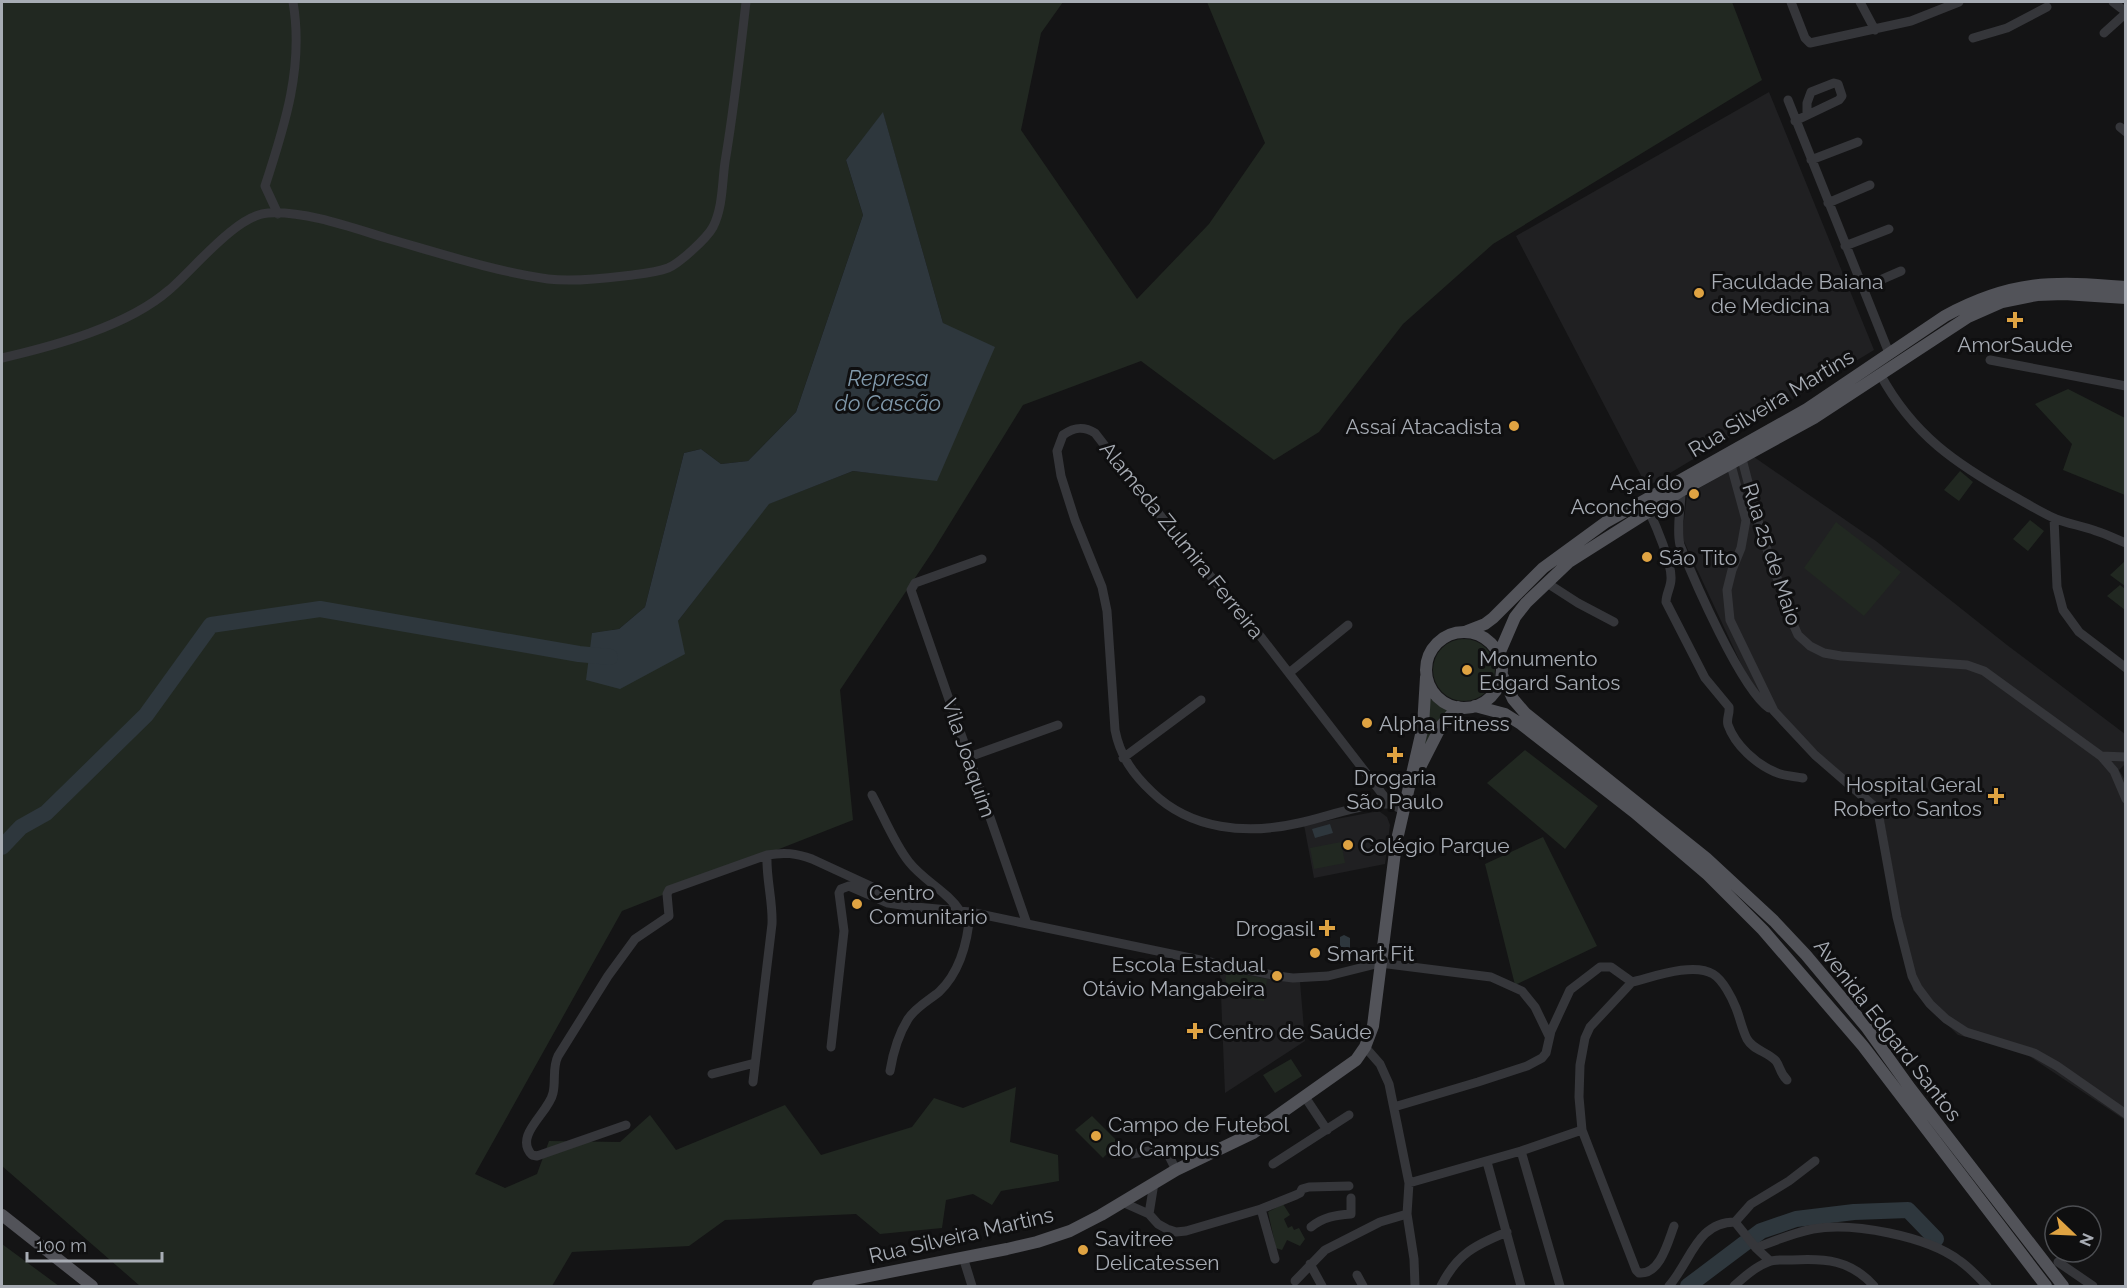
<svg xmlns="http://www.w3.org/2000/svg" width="2127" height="1288" font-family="Raleway,sans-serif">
<rect width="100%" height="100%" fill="#141415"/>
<path fill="#202022" d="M1769 92 1874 350 1647 487 1516 236Z
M1754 457 1876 541 2007 645 2125 734V764L2119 770 2126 782 2125 1120 2020 1050 1958 1035 1913 990 1882 809 1756 696 1682 537 1687 495Z
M1379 811 1387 817 1390 825 1385 864 1314 878 1304 825Z
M1220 970 1300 982 1305 1041 1225 1093Z"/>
<path fill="#212821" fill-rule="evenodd" d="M2 2H1063L1041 33 1021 130 1137 299 1209 224 1265 143 1207 2H1732L1762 80 1493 244 1403 324 1319 432 1274 460 1141 361 1023 405 933 551 840 690 853 820 622 911 475 1174 505 1188 537 1174 549 1141 620 1142 650 1115 676 1150 785 1105 821 1155 912 1127 934 1098 963 1108 1016 1087 1010 1142 1058 1155 1059 1181 1001 1191 992 1205 973 1194 946 1200 942 1228 880 1234 856 1214 725 1220 689 1246 572 1252 552 1286H140L2 1166ZM883 113 943 323 937 480 853 471 768 504 678 621 592 633 619 629 645 607 684 453 701 449 721 464 748 461 796 412 863 215 846 160Z
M2068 389 2125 418V495L2063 470 2072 444 2035 404Z
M1960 471 1973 482 1959 501 1944 490Z
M2030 520 2044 531 2028 551 2013 539Z
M1836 522 1901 572 1864 616 1804 568Z
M2125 561V586L2110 575Z
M2120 585 2125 589V610L2107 596Z
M1433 670a31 31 0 1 1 62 0a31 31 0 1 1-62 0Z
M1429 698 1450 710 1418 766Z
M1525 750 1598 806 1565 849 1487 783Z
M1543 837 1597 946 1515 985 1485 864Z
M1341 842 1345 863 1314 869 1310 848Z
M1226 971 1267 979 1264 1001 1225 995Z
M1291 1059 1302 1076 1275 1093 1263 1075Z
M1092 1116 1118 1142 1103 1158 1075 1130Z
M1283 1204 1290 1215 1284 1219 1288 1228 1292 1226 1294 1230 1299 1228 1305 1239 1300 1246 1287 1240 1282 1250 1276 1248 1268 1212Z
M2 1244 59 1286H2Z"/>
<path fill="#2e373d" d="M883 112 943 323 995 347 937 481 853 471 769 504 678 621 685 654 620 689 586 680 592 633 619 629 645 607 684 453 701 449 721 464 748 461 796 412 863 215 846 160Z
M1330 824 1333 833 1315 838 1312 829Z
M1344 935 1350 938V953L1343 957 1340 954V937Z"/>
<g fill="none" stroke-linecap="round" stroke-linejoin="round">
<path stroke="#2e373d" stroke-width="16" d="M2 847 21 827 46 813 146 715 211 625 320 609 579 654 610 657
M1688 1286 1761 1231 1796 1219 1854 1212 1908 1210 1936 1239"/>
<path stroke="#35363a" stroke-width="9" d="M1791 2 1805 38 1810 43 1911 21 1959 2
M1860 2 1875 30
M2113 2 2126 12
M2104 33 2126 13
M1973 38 2007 28 2047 7
M1788 100 1889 353
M1795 121 1839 100 1842 96 1838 84 1834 83 1811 92 1807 103V115
M2120 127 2126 132
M1811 160 1858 142
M1828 203 1870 185
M278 214 265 186C285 125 304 66 293 2
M1845 246 1889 229
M1862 288 1901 271
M2 358C54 346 128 326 169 290 193 270 236 215 268 213 306 211 350 227 386 238 439 253 493 271 548 279 572 282 600 279 624 276 638 274 655 273 668 268 680 263 707 238 713 227 723 207 722 183 725 162 734 109 740 55 746 2
M1990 360 2126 386
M1880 374C1913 435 1956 464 2015 497 2028 504 2042 513 2056 519 2069 524 2083 526 2096 531 2106 534 2116 539 2126 543
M1738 454 1742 459 1761 532 1794 626 1798 635 1810 646 1824 653 1841 656 1967 665 1984 671 2101 756 2114 771 2126 799
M1731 465 1746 520 1741 548 1732 570 1727 590 1730 620 1774 711 1815 755 1875 807 1879 817 1897 917 1912 976 1918 988 1930 1004 1946 1019 1966 1032 2034 1053 2057 1066 2126 1114
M1681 491C1681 509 1676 528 1680 545 1694 580 1741 689 1769 708
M1649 511C1656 526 1672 563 1671 579 1671 587 1666 594 1666 602L1705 678 1729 707C1730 714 1726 719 1728 725 1735 745 1756 764 1775 772 1783 776 1794 776 1803 778
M2054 518 2057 587 2063 610 2079 632 2126 668
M982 559 915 583 911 590 1027 924
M1547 583 1578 603 1614 622
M1289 673 1348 625
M2101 756 2126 757
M969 757 1058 725
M1123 758 1201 700
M872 795C883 815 895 845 909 862 924 881 947 891 960 911
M1390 804 1261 637 1140 491 1095 433C1084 426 1074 427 1063 435L1057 451 1061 476 1075 520 1102 587 1107 611 1115 730C1120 756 1133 774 1152 792 1191 830 1247 835 1299 823 1326 817 1351 807 1379 804H1390L1403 810
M1632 982 1590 1027 1585 1038 1580 1065 1579 1097 1582 1130 1636 1270 1639 1273C1660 1275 1668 1242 1674 1226
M1632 982C1653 977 1693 962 1713 974 1723 980 1732 998 1736 1008 1740 1018 1742 1029 1747 1039 1753 1050 1768 1052 1776 1061 1781 1068 1779 1072 1787 1080
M831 1047 844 931 839 893 841 889 849 886 888 903 908 906
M1365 1047 1380 1064 1389 1084 1409 1183 1407 1214 1414 1259 1415 1286
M890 1071C893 1053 898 1035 908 1019 916 1007 928 1001 939 992 960 972 968 940 970 912
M712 1074 755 1063
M753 1082 772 924C773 901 766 879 767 855
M1305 1097 1327 1130
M1394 1107 1478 1082 1527 1066 1542 1058 1546 1053 1551 1031 1570 990 1600 967H1611L1632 982
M626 1125 537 1156 532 1155C513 1135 549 1113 553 1093 556 1081 552 1068 558 1056L608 976 635 939 669 916 667 894 669 890 767 855C784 852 796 853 812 859L916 907 970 912 1277 976 1293 978 1328 976 1380 963 1491 977 1522 991 1535 1007 1549 1036
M1521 1151 1560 1286
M1132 1154 1160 1149 1167 1152 1176 1170
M1487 1162 1521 1286
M1273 1164 1349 1115
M1409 1183 1521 1151 1582 1130
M1122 1202 1149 1214 1158 1224 1167 1229 1176 1232 1186 1231 1261 1209 1296 1195 1300 1193 1302 1189 1309 1187 1349 1186
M1261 1209 1275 1259
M1149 1214 1154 1183
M1735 1222 1751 1204 1789 1181 1815 1161
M1311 1227C1323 1217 1336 1215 1351 1214V1198
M1756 1248C1774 1241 1793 1233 1813 1229 1853 1222 1927 1236 1960 1261 1970 1268 1979 1278 1987 1286
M963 1257 972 1286
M2058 1262 2093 1286
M1310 1264 1322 1286
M1357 1275 1363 1286
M1295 1281 1325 1250 1380 1222 1407 1214
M1441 1286C1457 1254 1475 1245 1507 1232
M1669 1286C1691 1261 1697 1222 1735 1222L1756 1248 1770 1261
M1734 1286C1744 1277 1755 1267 1768 1262 1775 1259 1784 1260 1792 1260 1825 1258 1851 1260 1874 1286"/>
<path stroke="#525359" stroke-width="12" d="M1467 631 1485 624 1493 618 1543 568 1606 522 1807 409 1945 316C2011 280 2053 281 2126 287
M1426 670a38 38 0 1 1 76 0a38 38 0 1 1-76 0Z
M1499 654 1515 617 1526 603 1569 562 1681 491 1814 418 1968 317 2002 302 2037 295 2064 294 2126 298
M1502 675 1513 699 1525 713 1706 858 1774 921 1806 955 1867 1028 1910 1088 2063 1286
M1475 706 1505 714 1521 724 1634 812 1708 875 1763 930 1863 1046 2046 1286
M1414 779 1441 726 1458 707
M2 1215 92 1286
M818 1286 1007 1249 1037 1242 1070 1231 1101 1215 1176 1170 1253 1133 1356 1060 1365 1047 1373 1026 1396 844 1423 726 1426 677"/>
</g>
<g fill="#dfa342" stroke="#0f0f10" stroke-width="2">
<circle cx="1699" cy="293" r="6"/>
<path d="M2012 311h6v6h6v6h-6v6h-6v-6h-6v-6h6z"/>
<circle cx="1514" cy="426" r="6"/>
<circle cx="1694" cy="494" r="6"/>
<circle cx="1647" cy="557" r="6"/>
<circle cx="1467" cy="670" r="6"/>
<circle cx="1367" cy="723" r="6"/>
<path d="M1392 746h6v6h6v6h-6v6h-6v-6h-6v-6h6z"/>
<path d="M1993 787h6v6h6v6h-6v6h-6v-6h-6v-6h6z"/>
<circle cx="1348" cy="845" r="6"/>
<circle cx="857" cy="904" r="6"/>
<path d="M1324 919h6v6h6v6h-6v6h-6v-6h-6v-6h6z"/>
<circle cx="1315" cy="953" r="6"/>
<circle cx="1277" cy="976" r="6"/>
<path d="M1192 1022h6v6h6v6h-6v6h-6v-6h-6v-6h6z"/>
<circle cx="1096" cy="1136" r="6"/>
<circle cx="1083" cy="1250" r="6"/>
</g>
<g text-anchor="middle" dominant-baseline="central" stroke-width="6" stroke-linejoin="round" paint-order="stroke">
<g font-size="21" fill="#a7acb4" stroke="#0f0f10" text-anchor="start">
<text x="1711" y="281">Faculdade Baiana<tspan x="1711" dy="24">de Medicina</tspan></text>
<text x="2015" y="344" text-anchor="middle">AmorSaude</text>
<text x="1502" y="426" text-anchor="end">Assaí Atacadista</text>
<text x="1682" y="482" text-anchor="end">Açaí do<tspan x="1682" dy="24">Aconchego</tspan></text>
<text x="1659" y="557">São Tito</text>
<text x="1479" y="658">Monumento<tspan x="1479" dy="24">Edgard Santos</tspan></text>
<text x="1379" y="723">Alpha Fitness</text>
<text x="1395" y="777" text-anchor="middle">Drogaria<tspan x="1395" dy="24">São Paulo</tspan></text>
<text x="1982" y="784" text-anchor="end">Hospital Geral<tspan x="1982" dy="24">Roberto Santos</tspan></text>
<text x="1360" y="845">Colégio Parque</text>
<text x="869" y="892">Centro<tspan x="869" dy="24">Comunitario</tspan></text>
<text x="1315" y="928" text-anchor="end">Drogasil</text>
<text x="1327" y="953">Smart Fit</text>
<text x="1265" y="964" text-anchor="end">Escola Estadual<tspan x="1265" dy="24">Otávio Mangabeira</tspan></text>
<text x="1208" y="1031">Centro de Saúde</text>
<text x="1108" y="1124">Campo de Futebol<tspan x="1108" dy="24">do Campus</tspan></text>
<text x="1095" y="1238">Savitree<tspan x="1095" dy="24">Delicatessen</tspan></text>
</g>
<g font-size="21" fill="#a7acb4" stroke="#0f0f10">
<text transform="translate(1771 403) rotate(-31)">Rua Silveira Martins</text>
<text transform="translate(1182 540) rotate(51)">Alameda Zulmira Ferreira</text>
<text transform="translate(1772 554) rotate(72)">Rua 25 de Maio</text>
<text transform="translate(969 758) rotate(71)">Vila Joaquim</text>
<text transform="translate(1888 1030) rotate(52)">Avenida Edgard Santos</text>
<text transform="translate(961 1235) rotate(-13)">Rua Silveira Martins</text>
</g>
<g font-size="22" font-style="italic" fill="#819aac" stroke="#0f0f10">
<text x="888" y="378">Represa<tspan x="888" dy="25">do Cascão</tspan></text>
</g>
</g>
<rect width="2127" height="1288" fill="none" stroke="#a7acb4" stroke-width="6"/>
<g transform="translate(2073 1234) rotate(113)"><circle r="28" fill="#0f0f10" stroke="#4c4e52" stroke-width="1.5"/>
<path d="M0-4.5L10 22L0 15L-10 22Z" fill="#dfa342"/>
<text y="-9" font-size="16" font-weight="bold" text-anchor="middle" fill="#a7acb4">N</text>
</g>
<path d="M27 1252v9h135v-9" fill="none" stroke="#a7acb4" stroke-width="3"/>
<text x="36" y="1252" font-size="18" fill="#a7acb4" stroke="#0f0f10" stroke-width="4.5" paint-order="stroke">100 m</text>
</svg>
